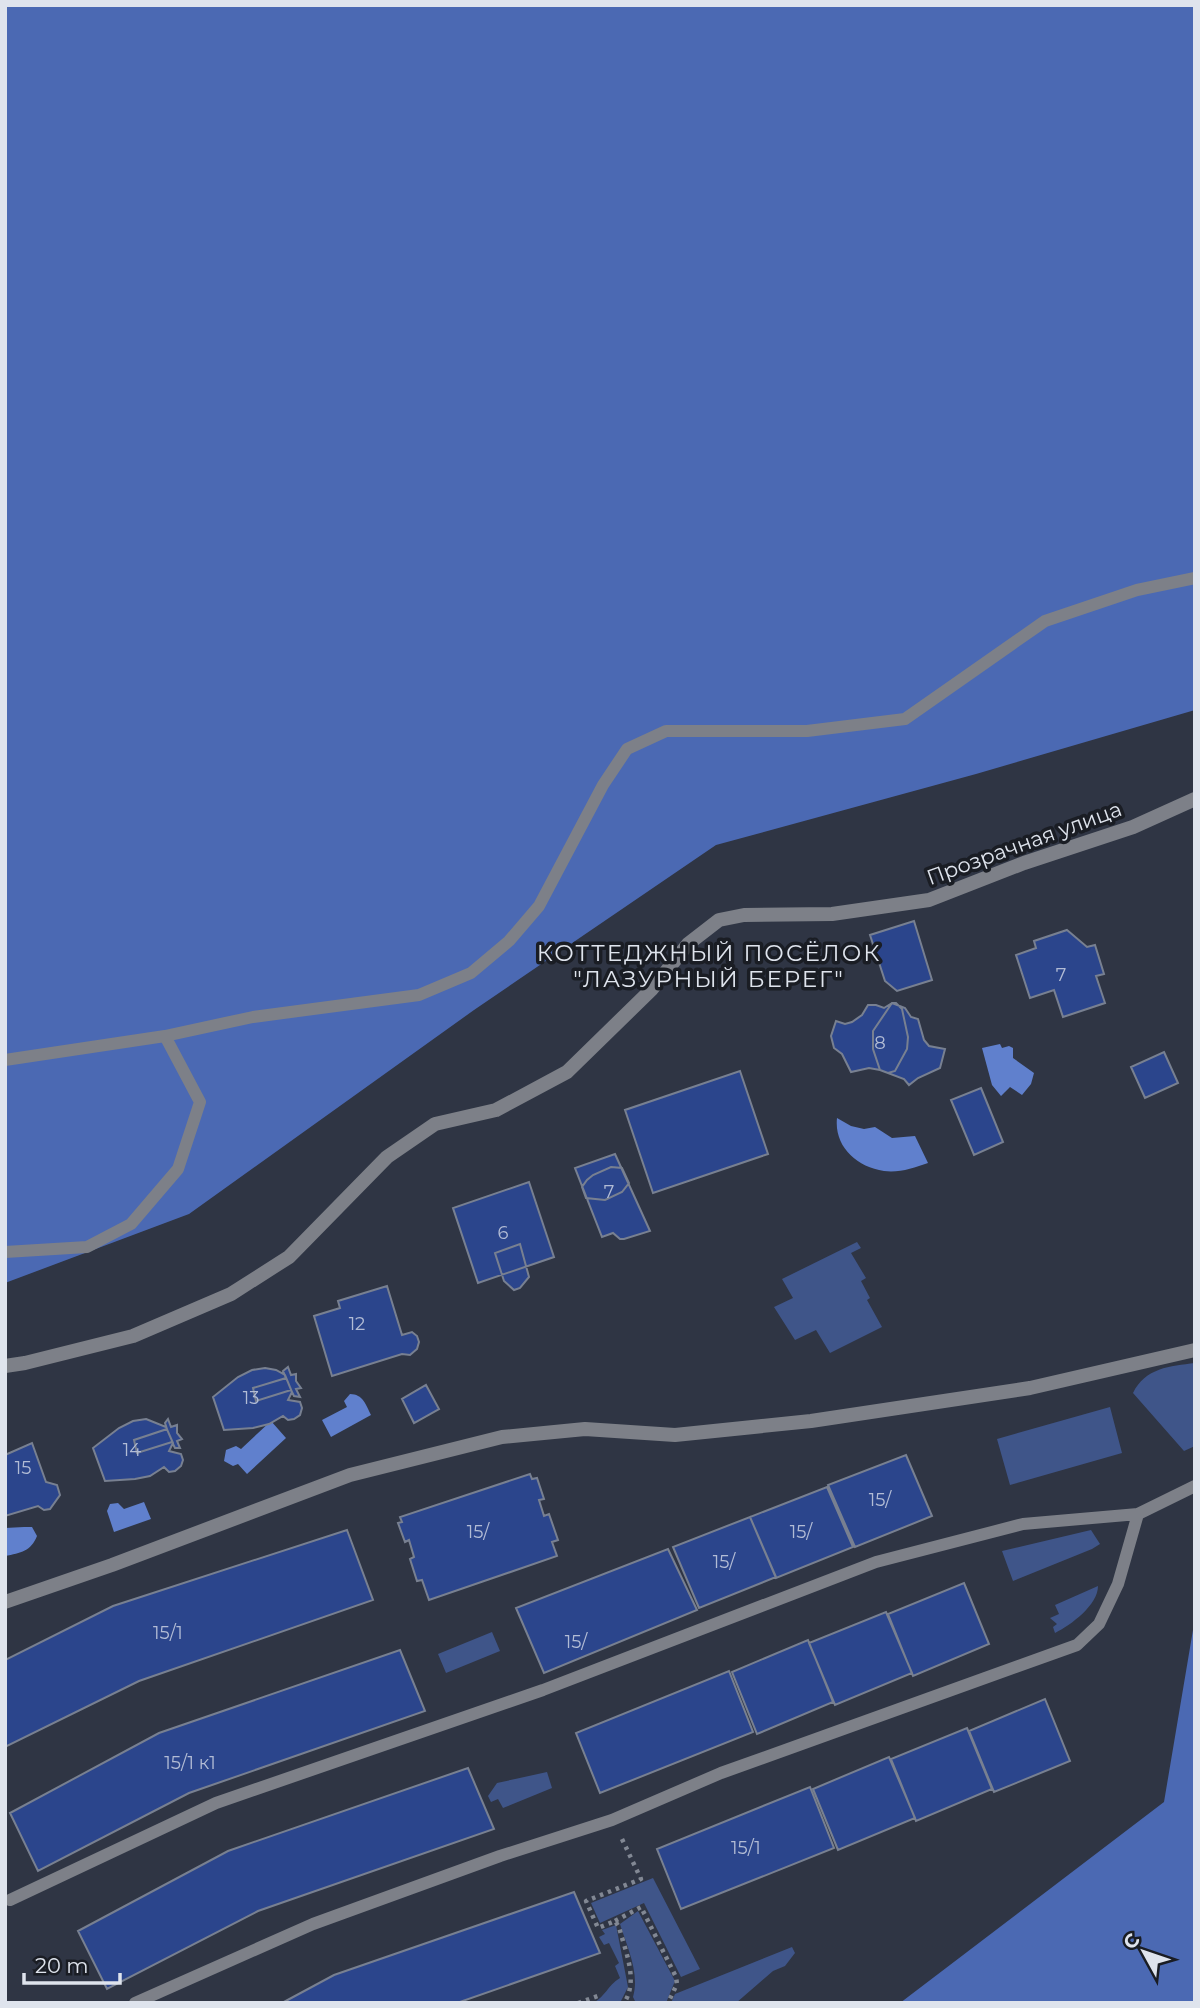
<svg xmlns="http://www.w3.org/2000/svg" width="1200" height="2008" font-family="Montserrat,sans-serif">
<rect width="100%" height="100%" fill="#2f3544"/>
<path fill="#3f5589" d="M857 1242 861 1248 851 1253 866 1278 861 1281 870 1298 867 1300 882 1327 830 1353 816 1330 795 1340 774 1307 793 1298 782 1279Z
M1195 1363V1446L1184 1451 1133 1393C1145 1368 1170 1366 1195 1363Z
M1110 1407 1122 1453 1010 1485 997 1439Z
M1091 1530 1100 1544 1092 1549 1013 1581 1002 1551Z
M1098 1586C1098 1605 1071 1625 1055 1633L1053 1627 1057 1624 1050 1618 1059 1614 1055 1605Z
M492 1632 500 1651 446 1673 438 1654Z
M547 1772 552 1788 503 1808 498 1799 491 1802 488 1796 497 1783Z
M653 1878 700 1969 681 1977 644 1903 600 1923 591 1903Z
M638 1911 675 1981 666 2003H636L633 1997C640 1973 627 1947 620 1924Z
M616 1925 628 1987 620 2003H593C606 1996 607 1986 620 1978L615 1966 619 1963 609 1943 604 1945 599 1937 605 1934 602 1930Z
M792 1947 795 1953 785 1966 773 1971 736 2003H671L675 1994Z"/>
<path fill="#4b69b3" d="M5 5H1195V710L976 774 716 845 474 1010 189 1214 5 1283Z
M1195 1618V2003H900L1164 1802Z"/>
<path fill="#6080cd" d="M1000 1044 1002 1048 1009 1046 1013 1048V1058L1034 1073 1031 1084 1022 1095 1010 1087 1001 1096 992 1085 982 1048Z
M837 1118 851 1126 864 1129 875 1127 892 1138 915 1136 928 1163C914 1168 899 1173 884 1171 856 1167 834 1146 837 1118Z
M350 1394C363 1394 366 1405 371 1415L331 1437 322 1420 347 1407 344 1401Z
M271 1421 286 1438 247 1474 238 1464 233 1466 224 1461 226 1450 236 1446 241 1449Z
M144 1502 151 1519 114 1532 107 1511 110 1504 118 1503 124 1509Z
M24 1527H32L37 1536C31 1551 21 1553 5 1556V1528Z"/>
<path fill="#2b458c" stroke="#788091" stroke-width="2" d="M914 921 932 980 897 991 885 981 870 935Z
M1067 930 1087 947 1095 945 1104 974 1096 976 1105 1003 1063 1017 1054 990 1030 998 1016 955 1036 948 1034 941Z
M892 1003 905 1008 911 1017 918 1019 924 1040 929 1046 945 1049 940 1068 918 1078 909 1085 904 1079 880 1070 869 1068 851 1072 842 1054 834 1048 831 1036 836 1021 845 1024 852 1022 862 1015 868 1005H876L884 1008Z
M892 1003H896L902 1009 908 1037 907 1049 895 1071 888 1073 880 1070 873 1049V1031Z
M1164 1052 1178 1083 1145 1098 1131 1067Z
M740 1071 768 1154 653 1193 625 1110Z
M981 1088 1003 1142 974 1155 951 1100Z
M615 1154 650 1231 624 1239H620L613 1233 602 1237 575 1168Z
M611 1167 622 1168 629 1183 622 1192 605 1200 586 1198 582 1187 587 1180 593 1175Z
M529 1182 554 1257 478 1283 453 1208Z
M520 1244 529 1277 520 1288 514 1290 504 1281 495 1253Z
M387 1286 402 1335 412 1332 417 1336 419 1342 417 1349 410 1355 402 1354 332 1376 314 1316 340 1308 338 1301Z
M288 1367 291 1375 296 1374V1381L301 1388 296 1389 300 1397 294 1396 291 1390 256 1401 253 1388 286 1378 283 1371Z
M265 1368 276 1370 285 1375 292 1392 288 1400 300 1402 302 1408 300 1415 294 1419 288 1420 283 1416 269 1424 253 1428 224 1430 213 1397 238 1377 252 1370Z
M426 1385 439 1409 414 1423 402 1399Z
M146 1419 166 1427 173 1443 169 1451 181 1454 183 1460 181 1466 175 1471 169 1472 164 1467 150 1476 135 1479 105 1481 93 1448 119 1428 133 1421Z
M168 1419 171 1427 177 1425V1433L182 1439 177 1441 180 1448H175L172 1442 137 1453 134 1440 167 1429 165 1423Z
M32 1443 46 1482 57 1485 60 1495 50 1509 44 1510 38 1506 5 1516V1455Z
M906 1455 932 1516 855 1547 828 1485Z
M530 1474 532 1479 537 1478 544 1499 539 1500 544 1516 549 1514 558 1540 552 1542 557 1556 429 1600 422 1580 417 1581 410 1559 414 1557 409 1540 405 1542 398 1523 402 1522 400 1517Z
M827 1487 853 1547 776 1578 750 1517Z
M750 1517 776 1577 699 1608 673 1547Z
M347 1530 373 1600 139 1681 5 1747V1660L113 1606Z
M668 1549 697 1610 544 1673 516 1608Z
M964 1583 989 1644 913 1676 888 1614Z
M886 1612 912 1673 835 1705 809 1643Z
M808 1640 833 1702 757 1734 732 1672Z
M400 1650 425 1711 189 1793 38 1871 10 1813 159 1733Z
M729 1671 753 1732 600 1793 576 1733Z
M1045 1699 1070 1761 994 1792 969 1731Z
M967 1728 992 1789 916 1821 891 1759Z
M889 1757 915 1818 838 1850 813 1789Z
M468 1768 494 1829 258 1911 107 1989 78 1931 228 1851Z
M810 1787 834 1848 681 1909 657 1849Z
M574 1892 600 1953 457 2003H282L334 1975Z"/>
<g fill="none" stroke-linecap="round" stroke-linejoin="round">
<path stroke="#828894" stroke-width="4.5" stroke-dasharray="3.5 5" stroke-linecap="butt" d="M622 1839 641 1879 586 1901 598 1928 615 1921 619 1927C625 1951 639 1980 624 2003
M615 1921 641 1907 676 1977 677 1984 668 2003
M578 2003 598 1996"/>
<path stroke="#7d8088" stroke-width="12" d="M5 1060 165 1036 253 1017 419 995 471 973 509 941 539 906 603 785 627 749 666 731H807L905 719 1045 621 1137 590 1195 578
M5 1252 87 1247 131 1224 178 1169 200 1102 165 1036
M10 1900 216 1803 543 1690 876 1562 1023 1524 1138 1514 1195 1486
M135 2003 313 1924 500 1856 612 1820 721 1773 1077 1645 1099 1624 1118 1584 1138 1514"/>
<path stroke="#7d8088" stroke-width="14" d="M5 1366 25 1363 133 1336 231 1294 289 1257 387 1157 435 1124 496 1110 567 1072 652 989 688 944 719 920 744 915 832 914 929 900 1024 863 1133 827 1195 799
M5 1602 112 1565 350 1475 502 1437 585 1429 675 1435 811 1421 1030 1388 1195 1350"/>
</g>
<g text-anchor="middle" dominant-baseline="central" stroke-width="7" stroke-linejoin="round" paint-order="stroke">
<g font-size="18" fill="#b2bcd5">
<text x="1061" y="975">7</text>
<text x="880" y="1043">8</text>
<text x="609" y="1192">7</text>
<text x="503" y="1233">6</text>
<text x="357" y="1324">12</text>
<text x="251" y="1398">13</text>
<text x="132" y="1450">14</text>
<text x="23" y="1468">15</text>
<text x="880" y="1500">15/</text>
<text x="478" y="1532">15/</text>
<text x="801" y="1532">15/</text>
<text x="724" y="1562">15/</text>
<text x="168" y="1633">15/1</text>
<text x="576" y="1642">15/</text>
<text x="190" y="1763">15/1 к1</text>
<text x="746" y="1848">15/1</text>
</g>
<g font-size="21" fill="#dfe4ed" stroke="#1a1d24">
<text transform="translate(1024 843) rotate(-20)">Прозрачная улица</text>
</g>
<g font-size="23" letter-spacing="2" fill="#dfe4ed" stroke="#1a1d24">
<text x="709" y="953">КОТТЕДЖНЫЙ ПОСЁЛОК<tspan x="709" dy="26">"ЛАЗУРНЫЙ БЕРЕГ"</tspan></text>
</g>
</g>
<rect width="1200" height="2008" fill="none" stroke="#dfe4ed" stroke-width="14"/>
<g transform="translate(1144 1952) rotate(310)" stroke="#1a1d24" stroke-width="5" paint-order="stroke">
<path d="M0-5L12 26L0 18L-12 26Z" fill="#dfe4ed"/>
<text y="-10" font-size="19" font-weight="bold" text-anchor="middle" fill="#dfe4ed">С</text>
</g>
<path d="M24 1973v10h96v-10" fill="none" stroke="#dfe4ed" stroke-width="3.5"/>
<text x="35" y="1973" font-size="21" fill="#dfe4ed" stroke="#1a1d24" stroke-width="5" paint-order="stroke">20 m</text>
</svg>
